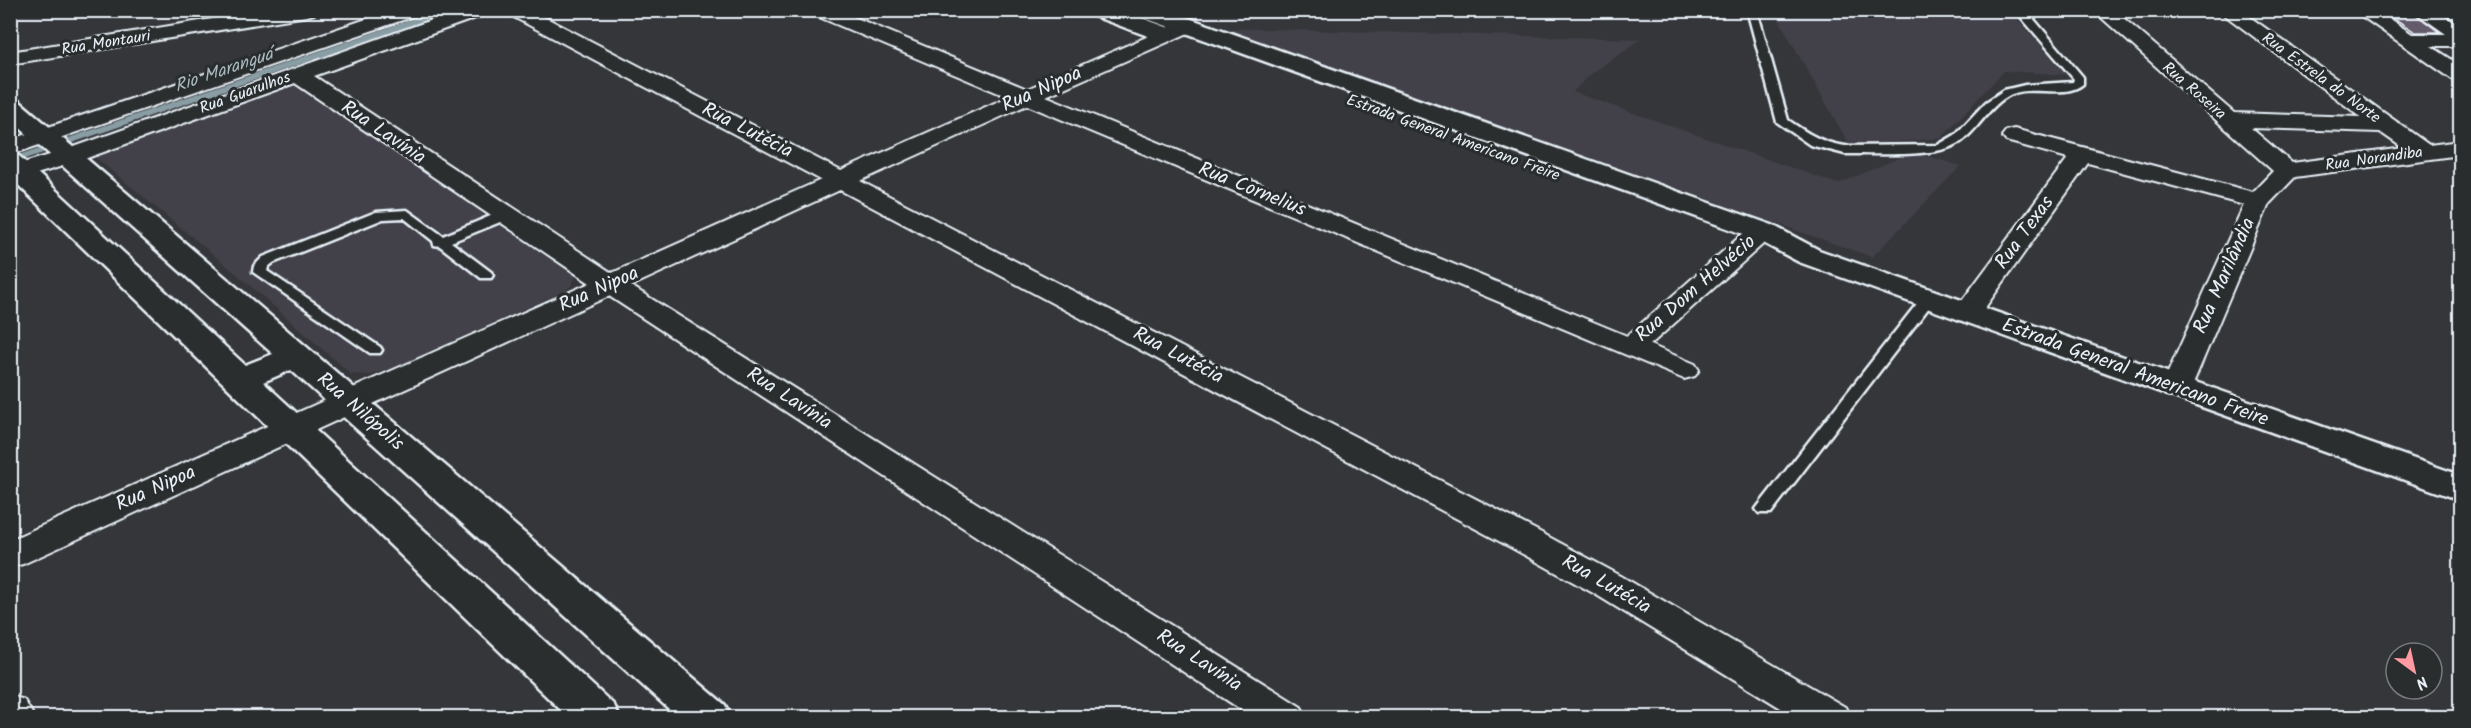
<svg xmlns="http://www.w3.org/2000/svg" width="2471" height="728" font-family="Kalam,sans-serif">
<rect width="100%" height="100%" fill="#35363a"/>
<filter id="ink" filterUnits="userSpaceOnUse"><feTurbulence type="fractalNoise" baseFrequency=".0167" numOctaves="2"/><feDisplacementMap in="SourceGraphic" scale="12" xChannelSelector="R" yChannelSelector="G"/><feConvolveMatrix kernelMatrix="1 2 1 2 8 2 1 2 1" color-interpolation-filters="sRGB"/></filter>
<g filter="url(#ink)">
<path fill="#434148" d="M1774 11H2010L2068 75 2004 71 1941 138 1850 146Z
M1222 28 1641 39 1590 74 1573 92 1838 184 1913 152 1961 166 1872 257Z
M282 86H297L384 142 494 219 573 272 575 277 572 285 564 291 393 369 370 375 351 374 232 270 95 157V154Z"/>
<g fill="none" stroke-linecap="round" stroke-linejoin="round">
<path stroke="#899ea4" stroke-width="6" d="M11 161 448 10"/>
</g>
<path fill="#635a6a" stroke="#e8f1f8" stroke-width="1.5" d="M2381 10H2410L2439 32H2415Z"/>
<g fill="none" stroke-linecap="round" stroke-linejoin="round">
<defs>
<path id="service" d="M1747 10H1757L1788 120C1807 133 1822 143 1845 146L1938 145 1955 135 1986 102 2004 90 2025 85 2073 82 2074 79 2015 10H2026L2083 77V84C2065 99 2033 85 2012 94 1990 104 1980 127 1962 141 1939 159 1875 153 1845 154L1810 145 1777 122Z
M407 210 443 236 500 212H510L511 215 510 218 451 242 491 272 493 275 491 278H481L440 246 434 245 433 241 404 218 383 219 273 263 268 267 267 271 380 347 382 350 380 353H370L253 272 254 266 263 257 376 212Z
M1928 295 1933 296 1935 299 1933 302 1771 513H1759L1756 509 1759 505 1923 296Z"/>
<path id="minor" d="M268 10H316L314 14 307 16 10 64V52Z
M393 10H422L420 14 10 155V140Z
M460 10H489L487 14 314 76 612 273 821 180 508 14 506 10H531L841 171 1008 97 812 14 810 10H837L1027 89 1181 22H1195L1198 26 1195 30 1046 96 1627 336 1753 225 1762 223 1771 225 1775 231 1771 237 1650 345 1695 364 1699 370 1695 376 1684 379 1027 105 860 181 1536 530 1621 576 1845 707 1851 718H1797L1595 594 1512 548 840 190 631 286 1301 707 1307 718H1254L609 296 23 564 10 567V540L590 283 295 83 76 162 10 182V167L60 152Z
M2093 10H2114L2234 113 2361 117 2218 10H2240L2429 145 2460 141V155L2295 177 2269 204 2191 388 2187 395 2176 397 2165 395 2161 388 2244 205 2088 163 1977 319 1967 322 1957 319 1953 313 2068 158 2006 141 2002 136 2006 131 2014 129 2253 192 2273 171ZM2251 128 2380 132 2403 148 2292 163Z
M2353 10H2376L2412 34H2446L2412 10H2435L2460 26V46H2431L2460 65V80L2452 79Z
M10 695 24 700 35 718H10Z"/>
<path id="tertiary" d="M1089 10H1120L1172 29 1175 34 1172 39 1164 41 1156 39 1091 15Z
M1134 10H1166L1772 225 1819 250 2460 475V500L1799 262 1752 237 1136 15Z"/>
<path id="secondary" d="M10 99 19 101 725 705 731 718H679L291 370 263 382 614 705 620 718H569L10 177V154L19 156 245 365 273 354 10 119Z"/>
</defs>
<use href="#service" stroke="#e8f1f8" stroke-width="5"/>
<use href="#minor" stroke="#e8f1f8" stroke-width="4"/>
<use href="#tertiary" stroke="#e8f1f8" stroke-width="5"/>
<use href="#secondary" stroke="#e8f1f8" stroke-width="5"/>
<use href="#service" fill="#2a2d2e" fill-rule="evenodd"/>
<use href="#minor" fill="#2a2d2e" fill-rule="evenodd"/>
<use href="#tertiary" fill="#2a2d2e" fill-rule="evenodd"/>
<use href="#secondary" fill="#2a2d2e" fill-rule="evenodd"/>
</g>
</g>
<g text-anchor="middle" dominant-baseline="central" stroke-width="6" stroke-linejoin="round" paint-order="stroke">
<g font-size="16" fill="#e8f1f8" stroke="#2a2d2e">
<text transform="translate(106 43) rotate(-9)">Rua Montauri</text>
<text transform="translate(2321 78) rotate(36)">Rua Estrela do Norte</text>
<text transform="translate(2194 91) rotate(41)">Rua Roseira</text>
<text transform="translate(245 93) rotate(-20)">Rua Guarulhos</text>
<text transform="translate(1453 138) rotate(20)">Estrada General Americano Freire</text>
<text transform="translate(2374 159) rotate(-8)">Rua Norandiba</text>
</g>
<g font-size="18" font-style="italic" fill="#a9bac0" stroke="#2a2d2e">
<text transform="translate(224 71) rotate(-19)">Rio Maranguá</text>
</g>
<g font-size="20" fill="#e8f1f8" stroke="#2a2d2e">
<text transform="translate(1042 90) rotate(-24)">Rua Nipoa</text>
<text transform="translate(747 131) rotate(27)">Rua Lutécia</text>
<text transform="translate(383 133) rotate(34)">Rua Lavínia</text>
<text transform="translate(1252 190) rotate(22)">Rua Cornelius</text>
<text transform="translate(2025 233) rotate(-54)">Rua Texas</text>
<text transform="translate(2225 276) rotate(-66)">Rua Marilândia</text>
<text transform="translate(1696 289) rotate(-41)">Rua Dom Helvécio</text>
<text transform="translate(599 290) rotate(-24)">Rua Nipoa</text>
<text transform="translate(1178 356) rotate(28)">Rua Lutécia</text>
<text transform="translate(2135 373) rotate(20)">Estrada General Americano Freire</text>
<text transform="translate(789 399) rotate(33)">Rua Lavínia</text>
<text transform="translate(360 412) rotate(41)">Rua Nilópolis</text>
<text transform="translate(156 489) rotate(-24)">Rua Nipoa</text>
<text transform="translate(1606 585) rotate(30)">Rua Lutécia</text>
<text transform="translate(1199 661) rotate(33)">Rua Lavínia</text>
</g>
</g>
<rect width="2471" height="728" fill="none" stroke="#2a2d2e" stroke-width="36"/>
<rect x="18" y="18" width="2435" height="692" fill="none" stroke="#e8f1f8" stroke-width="2" filter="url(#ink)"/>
<g transform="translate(2414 671) rotate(147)"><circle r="28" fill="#2a2d2e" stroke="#767b7f" stroke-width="1.5"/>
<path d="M0-4.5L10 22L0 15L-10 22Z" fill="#ff9aa2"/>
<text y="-9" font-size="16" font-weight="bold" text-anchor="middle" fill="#e8f1f8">N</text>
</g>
</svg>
